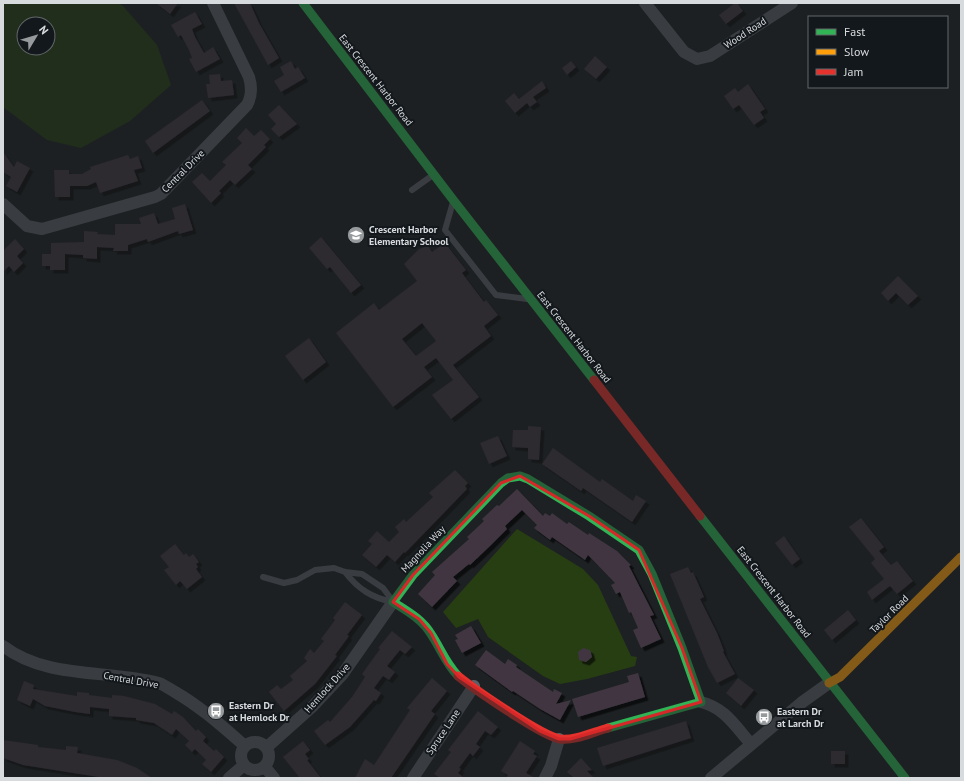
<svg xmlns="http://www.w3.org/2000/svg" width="964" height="781" font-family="'PT Sans',sans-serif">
<defs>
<filter id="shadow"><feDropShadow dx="3.5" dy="3.5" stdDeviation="0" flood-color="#0009"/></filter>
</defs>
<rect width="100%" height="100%" fill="#1e2123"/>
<path fill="#273e13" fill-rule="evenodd" d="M3 3H118L123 6 157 45 171 85 130 121 81 148 47 140 3 107ZM24 24H48V48H24Z
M517 529 583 569 598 585 631 656 637 657 635 666 587 679 560 684 543 676 488 637 478 619 456 628 443 612Z"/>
<path fill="#3f3641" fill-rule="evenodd" filter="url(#shadow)" d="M156 3H178L170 14Z
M234 3H250L259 23 279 58 268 65Z
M735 3H737L743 11 726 24 719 15Z
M195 12 202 24 192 29 195 37 204 53 213 47 220 59 196 72 189 59 192 58 189 50 181 35 178 37 171 25Z
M595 56 607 67 596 79 584 69Z
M291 61 295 69 298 67 305 78 281 92 274 81 284 75 280 67Z
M571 61 576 67 567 75 562 68Z
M220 74 221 81 232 80 234 95 208 98 206 84H210L209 75Z
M542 81 546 88 533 97 537 102 530 107 527 103 515 113 505 101 514 93 519 99Z
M748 84 765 109 760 112 764 118 754 125 739 105 733 109 724 96 735 88 738 92Z
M202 100 210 111 153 153 145 141Z
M279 105 297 124 279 137 271 129 276 124 268 115Z
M246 128 254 136 261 130 270 139 264 145 266 147 248 165 252 169 235 185 230 180 219 191 221 193 211 203 192 182 202 173 210 181 226 165 222 162 242 143 237 138Z
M3 152 14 167 17 161 30 168 17 192 6 186 11 177 3 172Z
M128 155 130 159 138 156 142 168 134 170 138 181 100 193 96 182 87 186H70V197H55L54 170H69V174H82L91 169 90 167Z
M185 204 193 230 179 234 178 231 148 242 147 239 128 245V251H113L114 248 97 247V259L83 258V255L65 254V270H50V266H42V254H51V243L84 242V231L98 232 97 234 115 235V224H141L139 218 154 213 158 224 175 219 172 208Z
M321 237 361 285 351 293 330 267 327 269 309 248Z
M15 239 24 249 17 256 23 263 14 272 9 266 3 272V251Z
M445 243 466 270 462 273 484 302 486 300 498 315 484 326 491 336 453 365 479 397 451 419 432 395 453 380 436 358 424 367 432 377 393 407 336 333 374 303 379 310 417 281 404 264 419 249 428 246 432 252ZM422 323 436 341 416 356 402 339Z
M898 276 918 296 908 305 896 293 888 301 881 293Z
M309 338 326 362 303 380 285 356Z
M528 426 541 427 539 460 528 459V448L512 447 513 430H528Z
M498 436 507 456 489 464 480 443Z
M553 448 600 482 602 479 633 501 636 495 646 501 632 522 583 488 581 491 542 464Z
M455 470 468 483 465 486 467 489 405 553 404 552 395 562 387 555 376 567 362 555 372 544 368 541 377 531 389 542 399 532 395 527 404 519 406 522 433 497 429 493Z
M517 489 543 516 545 513 550 516 552 513 567 524 569 522 588 535 589 533 617 551 631 565 629 566 654 615 650 616 661 639 641 648 633 630 638 628 631 612 629 613 620 592 616 594 611 585 615 583 588 555 585 560 552 537 550 540 534 528 537 525 522 510 505 526 507 529 490 546 470 565 469 564 453 577 457 581 432 607 418 594 435 575 432 572 469 539 467 537 484 521 482 519 497 505 499 506Z
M861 518 884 547 879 551 891 565 897 561 913 581 897 594 890 586 872 600 867 592 884 579 871 563 875 559 849 527Z
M784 536 800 559 792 565 775 543Z
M175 544 184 555 186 553 189 557 193 554 199 562 196 564 198 567 196 569 202 577 187 589 180 581 176 585 164 570 169 567 160 556Z
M688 567 691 573 693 572 704 597 700 599 717 633 724 651 723 652 735 674 717 683 708 667 670 574Z
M345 602 362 615 347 635 349 636 335 655 337 656 315 684 284 711 269 692 277 685 281 689 293 680 290 676 307 661 304 658 310 649 314 653 324 641 321 639 335 620 333 618Z
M848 610 856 620 832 640 824 630Z
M471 626 481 643 462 653 455 640 458 639 455 635Z
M392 631 412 647 405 654 400 650 387 666 395 672 389 680 383 676 374 688 381 693 376 701 374 700 350 727 325 745 314 731 328 720 330 722 352 697 365 677 362 674 380 649 378 648Z
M583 648 590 650 592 657 586 662 579 660 578 652Z
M486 650 505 664 508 659 517 665 516 667 553 692 554 689 562 693 556 704 571 700 560 720 540 709 513 691 512 692 475 665Z
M638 673 645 697 578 717 572 699 629 682 627 676Z
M432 678 447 691 431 711 435 714 391 778H355L365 759 374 765 410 710 407 708Z
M738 678 754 690 741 706 726 693Z
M24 681 34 685 33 689 77 696V692L89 693V695L112 698V695L124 696 155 704 172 714 174 711 183 717 196 731 198 729 206 737 203 741 214 751 216 749 224 757 211 772 202 764 206 760 195 749 192 752 185 745 189 741 176 729 172 735 154 723 136 720V718L109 716V709L90 707V714L75 712 45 706 33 699 30 706 17 700Z
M478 711 498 727 491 735 485 731 476 744 480 747 473 756 470 753 459 768 461 769 458 773 464 778H440L434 774 451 752 448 750Z
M686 721 691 738 603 766 597 748Z
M3 740 38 745V747L66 750V746L78 747 77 753 117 760 137 768 152 778H105L23 765 3 758Z
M303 741 310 750 305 754 309 759 307 760 321 778H300L283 757Z
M520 741 535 751 533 754 537 756 526 773 535 778H506L508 775 501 771Z
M831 751H845V764H831Z
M581 758 592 770 587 771 594 778H574L567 772Z"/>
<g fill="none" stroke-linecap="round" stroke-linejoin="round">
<path stroke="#5b6068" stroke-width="6" d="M412 190 433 175
M453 202 445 230 496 295 527 299
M345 572C358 589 372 598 393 602
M263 577 284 583 297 580 315 570 334 568 345 572 362 574 383 588 392 600"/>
<path stroke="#5b6068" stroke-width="12" d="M645 3 684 52 697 59 710 56 792 3
M3 204 27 226 42 229 155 197 161 194 247 105C252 96 252 87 249 77L213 3
M3 646C48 680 107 669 159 683 164 685 170 689 175 692 201 707 223 727 245 746
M701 702C725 708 735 726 751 744
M241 756a14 14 0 1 1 28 0a14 14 0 1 1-28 0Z
M267 747 313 706 342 675 393 602
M265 767 274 778
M229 778 244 765
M413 778 474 686
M545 778 551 766 559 739
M711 778 801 703 829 683"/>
<path stroke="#30b455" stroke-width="9" d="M303 3 454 201 594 380
M520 476 528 479 589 516 639 550 652 574 682 648 701 702 608 728
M700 516 905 778
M458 676C445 662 441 649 431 634 422 619 407 611 393 602L413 575 501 483 508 478 520 476"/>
<path stroke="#ff9f0a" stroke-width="9" d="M829 683 840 677 961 557"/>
<path stroke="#e5322d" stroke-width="9" d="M594 380 700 516
M458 676C474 689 542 736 560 739 575 741 593 732 608 728"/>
</g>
<path d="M0 0H964V781H0ZM520 476 589 516 639 550 682 648 701 702 570 739H559L540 731 459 677 447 664 431 633 419 619 393 602 413 575 501 483Z" fill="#1e2123" fill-opacity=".55" fill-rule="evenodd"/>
<path fill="none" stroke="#d62828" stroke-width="3" stroke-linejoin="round" d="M520 476 589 516 639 550 682 648 701 702 570 739H559L540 731 459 677 447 664 431 633 419 619 393 602 413 575 501 483Z"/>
<defs>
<symbol id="school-disc" viewBox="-11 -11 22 22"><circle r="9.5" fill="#979a9d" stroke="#13181c"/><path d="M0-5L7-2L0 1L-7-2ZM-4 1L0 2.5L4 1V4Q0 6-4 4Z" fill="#fff"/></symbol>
<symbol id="bus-disc" viewBox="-11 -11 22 22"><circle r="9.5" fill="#979a9d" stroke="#13181c"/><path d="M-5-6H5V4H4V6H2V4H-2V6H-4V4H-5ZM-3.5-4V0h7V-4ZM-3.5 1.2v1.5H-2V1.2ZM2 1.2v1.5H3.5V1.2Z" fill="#fff"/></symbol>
</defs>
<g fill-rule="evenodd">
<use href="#school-disc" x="346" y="225" width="20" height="20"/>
<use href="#bus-disc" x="206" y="701" width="20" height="20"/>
<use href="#bus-disc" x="754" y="707" width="20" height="20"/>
</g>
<g text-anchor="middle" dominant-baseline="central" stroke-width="4" stroke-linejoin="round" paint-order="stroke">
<g font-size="10" fill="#d8dbde" stroke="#13181c">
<text transform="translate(745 33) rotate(-33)">Wood Road</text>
<text transform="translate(376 80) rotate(52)">East Crescent Harbor Road</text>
<text transform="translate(183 171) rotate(-45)">Central Drive</text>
<text transform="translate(574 337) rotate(52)">East Crescent Harbor Road</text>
<text transform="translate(423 549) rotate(-47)">Magnolia Way</text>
<text transform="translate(774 592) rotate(52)">East Crescent Harbor Road</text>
<text transform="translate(889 614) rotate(-45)">Taylor Road</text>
<text transform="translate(131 680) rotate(10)">Central Drive</text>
<text transform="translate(327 688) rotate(-48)">Hemlock Drive</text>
<text transform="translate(443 732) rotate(-56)">Spruce Lane</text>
</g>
<g font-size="10" font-weight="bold" fill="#d8dbde" stroke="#13181c" text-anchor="start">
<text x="369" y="229">Crescent Harbor<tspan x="369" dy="12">Elementary School</tspan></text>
<text x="229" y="705">Eastern Dr<tspan x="229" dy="12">at Hemlock Dr</tspan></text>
<text x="777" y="711">Eastern Dr<tspan x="777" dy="12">at Larch Dr</tspan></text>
</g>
</g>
<rect width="964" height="781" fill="none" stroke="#d8dbde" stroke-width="8"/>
<rect x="808" y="16" width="140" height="72" fill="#13181c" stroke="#62666a"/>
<rect x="816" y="29" width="20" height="6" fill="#30b455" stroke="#62666a"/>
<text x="844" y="36" font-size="12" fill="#d8dbde">Fast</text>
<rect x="816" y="49" width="20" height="6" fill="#ff9f0a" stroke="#62666a"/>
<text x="844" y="56" font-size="12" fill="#d8dbde">Slow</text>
<rect x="816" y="69" width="20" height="6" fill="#e5322d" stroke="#62666a"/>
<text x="844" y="76" font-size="12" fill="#d8dbde">Jam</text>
<g transform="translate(36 36) rotate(52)"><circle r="19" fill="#13181c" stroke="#62666a"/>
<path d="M0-3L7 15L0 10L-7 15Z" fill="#979a9d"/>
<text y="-6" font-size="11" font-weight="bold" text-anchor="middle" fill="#d8dbde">N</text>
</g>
</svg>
